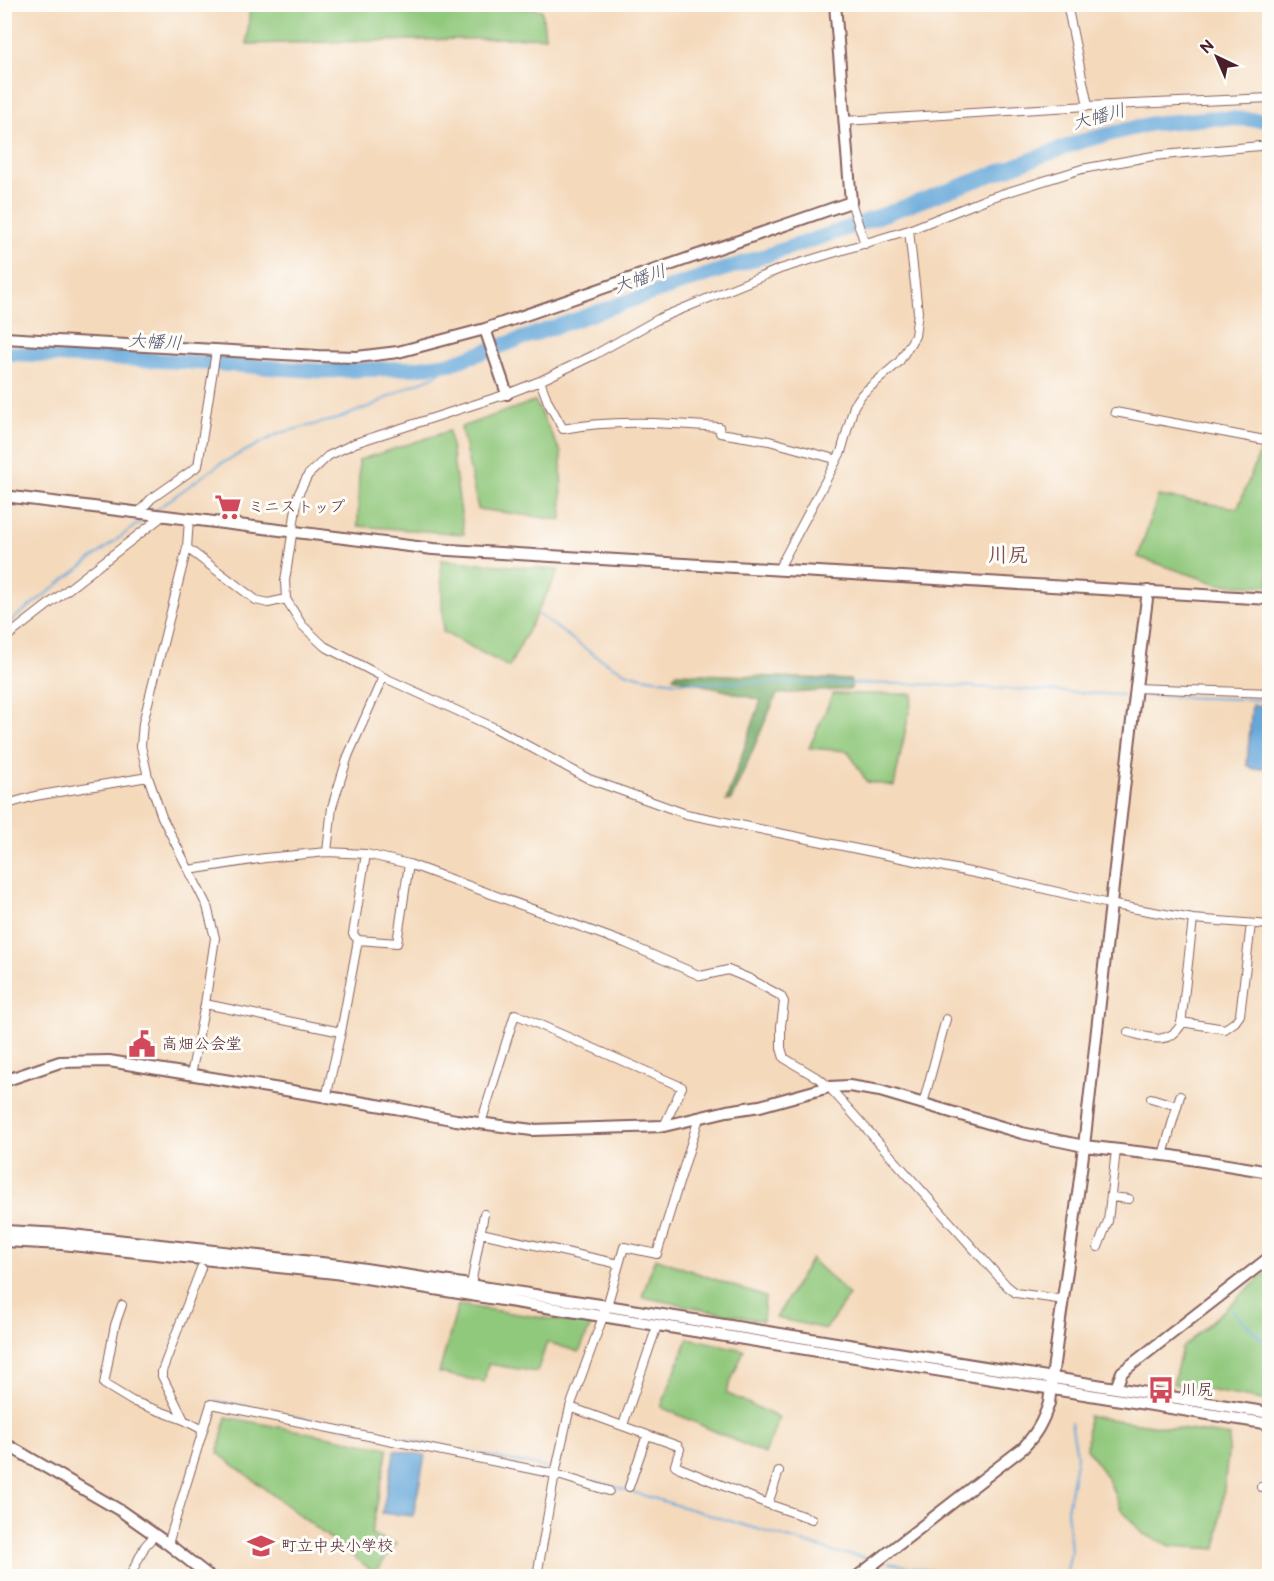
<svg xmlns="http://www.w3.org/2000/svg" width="1274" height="1581" font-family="'Balsamiq Sans','Klee One',sans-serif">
<rect width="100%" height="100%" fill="#fdfcf7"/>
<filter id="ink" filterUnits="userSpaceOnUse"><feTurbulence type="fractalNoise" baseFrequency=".0167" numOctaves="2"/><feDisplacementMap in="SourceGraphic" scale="12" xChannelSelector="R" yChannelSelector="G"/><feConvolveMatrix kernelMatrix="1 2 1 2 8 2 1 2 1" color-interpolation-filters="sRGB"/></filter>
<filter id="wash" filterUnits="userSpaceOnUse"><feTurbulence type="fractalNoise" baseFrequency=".008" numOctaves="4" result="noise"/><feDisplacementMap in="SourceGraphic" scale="24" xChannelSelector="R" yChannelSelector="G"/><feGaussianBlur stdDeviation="1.35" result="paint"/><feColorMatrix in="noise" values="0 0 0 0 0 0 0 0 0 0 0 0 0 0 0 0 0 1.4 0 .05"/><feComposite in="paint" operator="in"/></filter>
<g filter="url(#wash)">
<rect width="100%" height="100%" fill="#f4d9bb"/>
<path fill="#90c87b" stroke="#6d7453" stroke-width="1.5" d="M250 5 482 4 542 10 545 37 247 44Z
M535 401 561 453 562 520 478 509 461 427Z
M449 431 464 534 358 526 359 460Z
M1261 449 1269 451V586L1218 584 1138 557 1158 496 1238 508Z
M441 560 559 570 509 667 443 632Z
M833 694H913L894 786 867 782 848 751 809 748Z
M655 1258 765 1297 763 1321 642 1297Z
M811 1259 849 1295 826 1329 776 1318Z
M1269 1270V1401L1173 1384 1182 1348Z
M458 1305 591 1325 579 1352 547 1342 537 1372 488 1364 484 1382 439 1373Z
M688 1338 744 1350 726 1393 779 1418 765 1454 661 1407Z
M1088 1416 1230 1436 1217 1549 1171 1546 1143 1534 1121 1509 1108 1479 1087 1449Z
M226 1417 388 1448 371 1534 396 1544 375 1573 218 1453Z"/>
<path fill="#74ac6b" stroke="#5f664b" stroke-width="1.5" d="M677 673 851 680V689L777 694 731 800 726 801 761 700 673 677Z"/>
<path fill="#66a8da" stroke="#586482" stroke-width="1.5" d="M1252 705 1269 706V767L1254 769 1247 765Z
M395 1450 425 1455 413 1516 382 1513Z"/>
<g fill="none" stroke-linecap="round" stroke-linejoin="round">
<path stroke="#66a8da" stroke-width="2" d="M154 511 220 464 280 433 337 419 371 406 410 386 433 377 452 363
M539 615C567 634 595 659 625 672 641 678 659 680 676 682L918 684 1123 695
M4 626 145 518
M1146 696 1270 700
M1232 1310 1270 1347
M217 1401 548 1468
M595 1481 835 1552 869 1558
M889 1563 963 1576
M1066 1576 1071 1551 1067 1510 1077 1456 1071 1422"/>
<path stroke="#66a8da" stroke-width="15" d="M4 353 191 362 322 371 416 368 452 363 626 302 839 231 1082 141 1150 124 1210 118 1270 120"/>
</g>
</g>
<g filter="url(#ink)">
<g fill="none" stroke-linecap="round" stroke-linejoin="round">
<defs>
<path id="street" d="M1067 4 1088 106
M844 121 1088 106 1270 98
M1270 145 1153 156 1082 169 989 198 909 230 780 269 660 318 594 355 540 381 507 394 355 443 328 456 308 475 298 495 285 581 286 599 302 625 324 646 383 677 495 728 589 779 686 814 994 877 1109 904 1193 919 1270 925
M851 202 865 244
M540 381 548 402 563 429C614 419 666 423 719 427L720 433 769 441 835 459
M1115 412 1270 441
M139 512 151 499 198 466 216 351
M189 519 187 548 143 723 141 746 148 777 162 817 207 906 215 938 205 1004 191 1075
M187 548 256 600 268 603 286 599
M778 570 841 452 854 406 862 394 899 362 915 336 918 312 909 230
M4 639 164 515
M1135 688 1270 693
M4 805 35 796 148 777
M327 852 332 807 348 756 383 677
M189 870 265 858 327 852 366 854 409 864 625 943 701 976 728 970 750 979 781 996 784 1002 781 1026V1048L784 1058 821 1080 829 1087 1007 1286 1016 1293 1064 1300
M358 940 397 943 409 864
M205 1004 341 1032
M1181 1022 1225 1029 1235 1022 1240 1015 1251 924
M1128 1032C1148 1037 1167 1047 1181 1025L1193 919
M326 1098 341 1032 358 940 353 934 366 854
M1151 1098 1177 1106
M923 1104 946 1019
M481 1123 515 1014 682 1087 664 1126
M1163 1155 1180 1096
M1111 1197 1129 1199
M481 1233 619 1264
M1098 1247 1108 1221 1116 1150
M471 1285 484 1214
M122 1305 115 1325 104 1384 132 1401 184 1420 203 1430
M570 1407 678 1446 680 1449 675 1465 680 1468 768 1504 812 1519
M184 1420 162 1376V1371L201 1268
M623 1425 657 1326
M629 1487 647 1435
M1261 1487H1270
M768 1504 779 1471
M168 1544 211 1404 555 1474 609 1491
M130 1576 145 1546 155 1535
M537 1576 555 1474 570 1407 607 1306 624 1247 657 1254 699 1118"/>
<path id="secondary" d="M485 329 507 394
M4 338 318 356 357 357 398 352 485 329 851 202 835 4
M4 496 433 549 1270 599
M4 1081 60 1062 109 1061 395 1108 456 1120 532 1130 664 1126 727 1111 760 1106 829 1087 849 1086 880 1091 1022 1133 1084 1146 1172 1156 1270 1172
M4 1231 63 1234 339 1265 607 1306 1270 1413
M4 1241 62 1244 335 1273 1270 1424
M1116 1388 1122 1372 1270 1257
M4 1443 121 1511 168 1544 209 1576
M858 1576 1023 1448C1036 1434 1043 1422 1049 1403 1059 1317 1074 1232 1084 1146 1105 961 1124 776 1148 591"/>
</defs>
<use href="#street" stroke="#86605d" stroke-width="10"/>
<use href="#secondary" stroke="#86605d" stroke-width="14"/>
<use href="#street" stroke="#fff" stroke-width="8"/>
<use href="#secondary" stroke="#fff" stroke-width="10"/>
</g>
</g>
<defs>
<symbol id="supermarket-bare" viewBox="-9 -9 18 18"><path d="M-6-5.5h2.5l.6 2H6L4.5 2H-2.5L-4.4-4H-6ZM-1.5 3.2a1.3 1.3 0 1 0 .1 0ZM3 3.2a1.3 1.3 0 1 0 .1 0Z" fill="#d1495b" stroke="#fdfcf7" stroke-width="2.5" paint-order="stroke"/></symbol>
<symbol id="civic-bare" viewBox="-9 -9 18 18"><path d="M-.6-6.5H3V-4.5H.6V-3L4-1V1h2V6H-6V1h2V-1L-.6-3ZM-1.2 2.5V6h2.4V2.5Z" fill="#d1495b" stroke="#fdfcf7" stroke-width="2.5" paint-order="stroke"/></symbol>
<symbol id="bus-bare" viewBox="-9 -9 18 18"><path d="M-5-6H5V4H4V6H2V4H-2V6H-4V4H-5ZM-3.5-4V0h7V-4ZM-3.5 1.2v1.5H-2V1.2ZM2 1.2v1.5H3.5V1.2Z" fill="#d1495b" stroke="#fdfcf7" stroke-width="2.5" paint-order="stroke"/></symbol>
<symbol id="school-bare" viewBox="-9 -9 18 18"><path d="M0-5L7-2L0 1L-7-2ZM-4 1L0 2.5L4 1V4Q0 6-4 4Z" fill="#d1495b" stroke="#fdfcf7" stroke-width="2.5" paint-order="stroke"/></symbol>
</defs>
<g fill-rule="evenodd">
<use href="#supermarket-bare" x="209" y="488" width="38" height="38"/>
<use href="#civic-bare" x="123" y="1025" width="38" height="38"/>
<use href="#bus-bare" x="1142" y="1371" width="38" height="38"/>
<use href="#school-bare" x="242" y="1527" width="38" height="38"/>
</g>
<g text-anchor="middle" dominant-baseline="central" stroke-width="6" stroke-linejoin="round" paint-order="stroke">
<g font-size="16" fill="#4a1f2b" stroke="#fdfcf7" text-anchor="start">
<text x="248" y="507">ミニストップ</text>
<text x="162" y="1044">高畑公会堂</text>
<text x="1181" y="1390">川尻</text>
<text x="281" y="1546">町立中央小学校</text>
</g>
<g font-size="18" font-style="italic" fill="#555671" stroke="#fdfcf7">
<text transform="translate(1099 117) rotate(-15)">大幡川</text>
<text transform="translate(640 279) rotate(-19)">大幡川</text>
<text transform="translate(155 342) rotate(3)">大幡川</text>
</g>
<g font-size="20" font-weight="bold" fill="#7d4e52" stroke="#fdfcf7">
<text x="1008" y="556">川尻</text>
</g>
</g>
<rect width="1274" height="1581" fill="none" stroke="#fdfcf7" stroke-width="24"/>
<g transform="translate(1217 57) rotate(316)" stroke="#fdfcf7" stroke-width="4.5" paint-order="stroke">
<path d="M0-4.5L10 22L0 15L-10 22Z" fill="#4a1f2b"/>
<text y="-9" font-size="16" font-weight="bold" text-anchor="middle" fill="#4a1f2b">N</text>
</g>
</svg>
